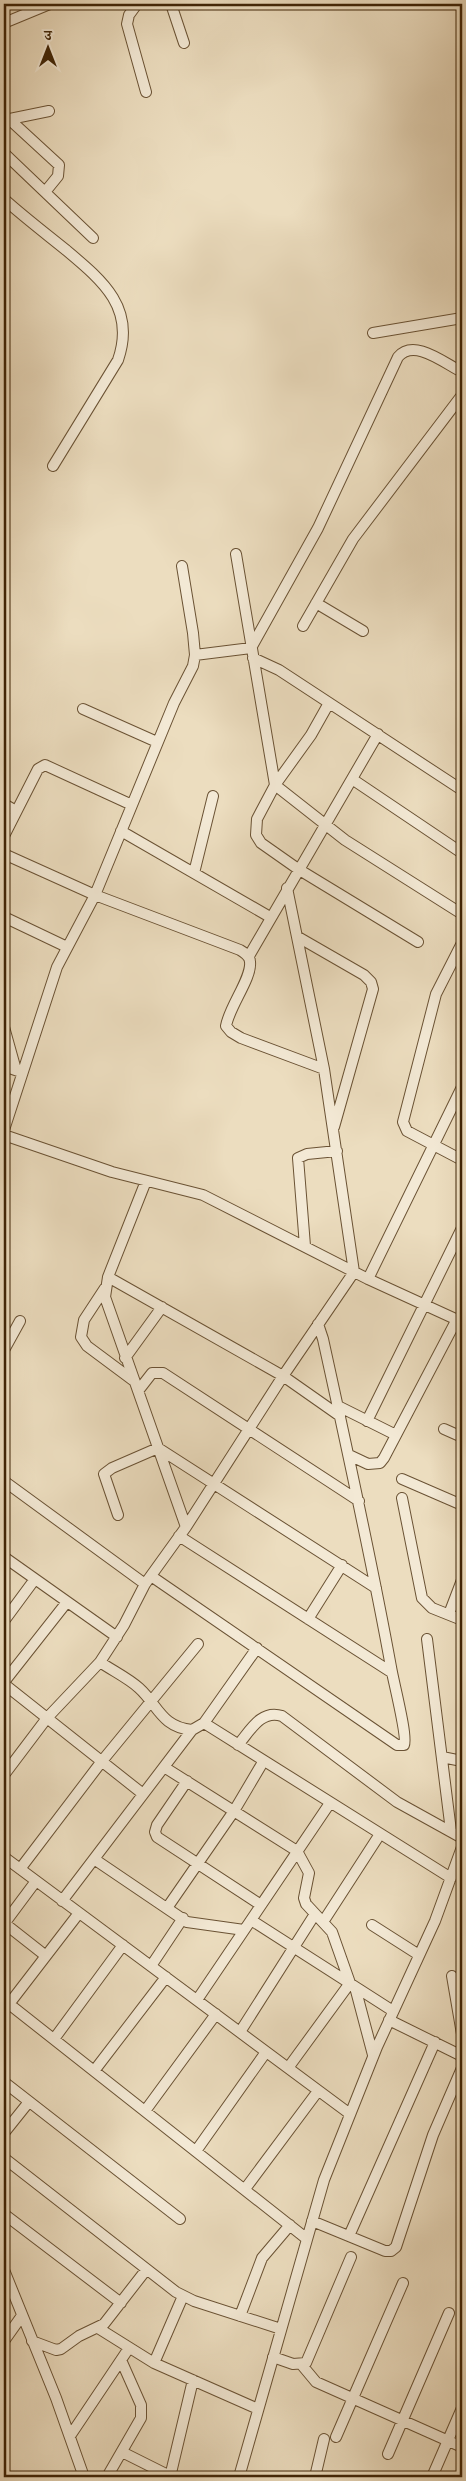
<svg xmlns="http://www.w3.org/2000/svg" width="466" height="2481" font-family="Cardo,'Noto Serif Devanagari',serif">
<rect width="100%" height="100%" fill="#ecddbf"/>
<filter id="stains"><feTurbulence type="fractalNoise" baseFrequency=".004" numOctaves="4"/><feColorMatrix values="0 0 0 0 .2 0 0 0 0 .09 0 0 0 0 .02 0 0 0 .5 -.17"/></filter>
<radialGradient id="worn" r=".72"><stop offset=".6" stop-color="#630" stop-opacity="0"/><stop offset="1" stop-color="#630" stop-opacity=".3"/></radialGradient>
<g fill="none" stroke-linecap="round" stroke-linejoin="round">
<defs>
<path id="street" d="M137 4 129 15 127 24 146 92
M171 4 184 43
M4 23 50 4
M9 119 59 165 58 176 45 192
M5 120 49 111
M4 153 93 238
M4 199C24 217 45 233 66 250 103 281 136 308 118 360L53 466
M373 333 462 318
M236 554 275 785 345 840 462 914
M316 603 363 631
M303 626 353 539 462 395
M195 655 251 648 318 528 398 357C414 338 444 363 462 372
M253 658 279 670 462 790
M329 703 311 735 275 785 257 819 256 835 261 843 298 869 418 942
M83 709 157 742
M352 779 462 853
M4 804 16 811
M121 831 270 917
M4 836 38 769 45 765 132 805
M4 854 95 895 240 950C245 953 250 956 250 962 252 978 229 1007 226 1026L231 1032 241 1038 324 1069
M194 873 213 796
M4 917 67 947
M298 937 364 975 371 982 373 989 334 1127
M462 943 436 994 403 1122 407 1131 462 1160
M249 956 378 734
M4 1027 16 1070
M4 1066 21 1072
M4 1130 57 967 95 895 174 703 193 666 195 655 193 633 182 566
M4 1135 112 1172 203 1195 368 1279 462 1322
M146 1181 108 1277 105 1297 186 1527 283 1376 354 1272 324 1069 287 888
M305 1246 298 1158 307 1154 337 1151
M108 1277 283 1376 340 1416
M368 1279 462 1087
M105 1288 84 1320 81 1337 87 1346 134 1381
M4 1350 20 1321
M125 1358 162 1307
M138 1391 152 1373H163L359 1501
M338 1406 396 1435
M367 1421 462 1228
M444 1429 462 1437
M349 1455 368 1464 380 1463 384 1458 457 1319
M402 1479 462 1505
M4 1481 145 1584
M402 1498 422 1598 432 1608 462 1620
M118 1515 104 1474 112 1468 158 1448 376 1588
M179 1536 391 1672
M4 1557 117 1637
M151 1576 397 1745H404C408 1737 393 1680 391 1667 371 1557 347 1448 323 1339L318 1324
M449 1614 462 1580
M308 1619 342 1565
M4 1621 35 1579
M427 1639 451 1831
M100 1662C113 1671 128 1678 139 1688 158 1705 161 1727 192 1730L204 1723 257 1648
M4 1682 67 1602
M4 1684 143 1794
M204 1723 451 1878
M238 1745C250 1731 261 1709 282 1716L397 1802 462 1838
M442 1757 462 1761
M164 1767 297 1851 309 1873 304 1898 306 1904 332 1932 350 1983 288 2068
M4 1775 47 1718 100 1662 124 1625 145 1584 186 1527
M187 1781 157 1825 155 1832 157 1837 261 1905
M4 1857 350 2114
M94 1859 187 1922 244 1930
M20 1869 102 1761 198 1644
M62 1901 192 1730
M167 1908 234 1811 263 1762
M251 1920 393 2011
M323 1922 380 1834
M4 1923 46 1956
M4 1924 36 1881
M372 1925 419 1955
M151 1966 183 1918
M452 1976 462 2034
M355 1987 373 2055
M4 2000 307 2239
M197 2000 330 1803
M9 2004 79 1913
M389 2020 462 2056
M240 2032 315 1914
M54 2039 123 1945
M94 2071 166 1977
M4 2082 180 2219
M145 2111 216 2014
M4 2133 28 2103
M196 2151 266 2052
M4 2158 176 2292 194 2301 281 2329
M245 2189 318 2091
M4 2214 121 2303
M312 2221 385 2251H391L396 2247 433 2135 462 2068
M349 2236 435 2042
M4 2270 56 2398 84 2477
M240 2316 262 2258 290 2225
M98 2328 154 2363 258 2409
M4 2341 21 2317
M32 2341 56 2350 61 2349 79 2336 104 2324 146 2270
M273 2357 293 2364 306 2363 351 2257
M154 2363 183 2296
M301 2364 316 2382 462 2447
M70 2436 129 2348
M336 2437 403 2283
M122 2452 170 2476
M388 2454 449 2313
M107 2477 141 2418V2405L121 2360
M170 2477 193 2380
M239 2477 324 2180 377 2047 435 1921 462 1847
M315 2477 324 2439
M432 2477 462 2408"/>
</defs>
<use href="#street" stroke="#6a5234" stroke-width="12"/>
<use href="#street" stroke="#f3e9d5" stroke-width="10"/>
</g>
<rect width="466" height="2481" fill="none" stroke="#ecddbf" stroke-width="20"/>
<rect x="5" y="5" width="456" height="2471" fill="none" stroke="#3f2406" stroke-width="2.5"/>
<rect x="10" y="10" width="446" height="2461" fill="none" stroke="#3f2406"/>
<g transform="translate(48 48)" stroke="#f3e9d5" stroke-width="4" paint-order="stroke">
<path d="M0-4L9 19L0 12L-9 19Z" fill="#3f2406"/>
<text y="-8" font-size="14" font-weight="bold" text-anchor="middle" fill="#3f2406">उ</text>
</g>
<rect width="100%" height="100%" filter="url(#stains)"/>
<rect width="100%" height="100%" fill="url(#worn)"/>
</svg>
